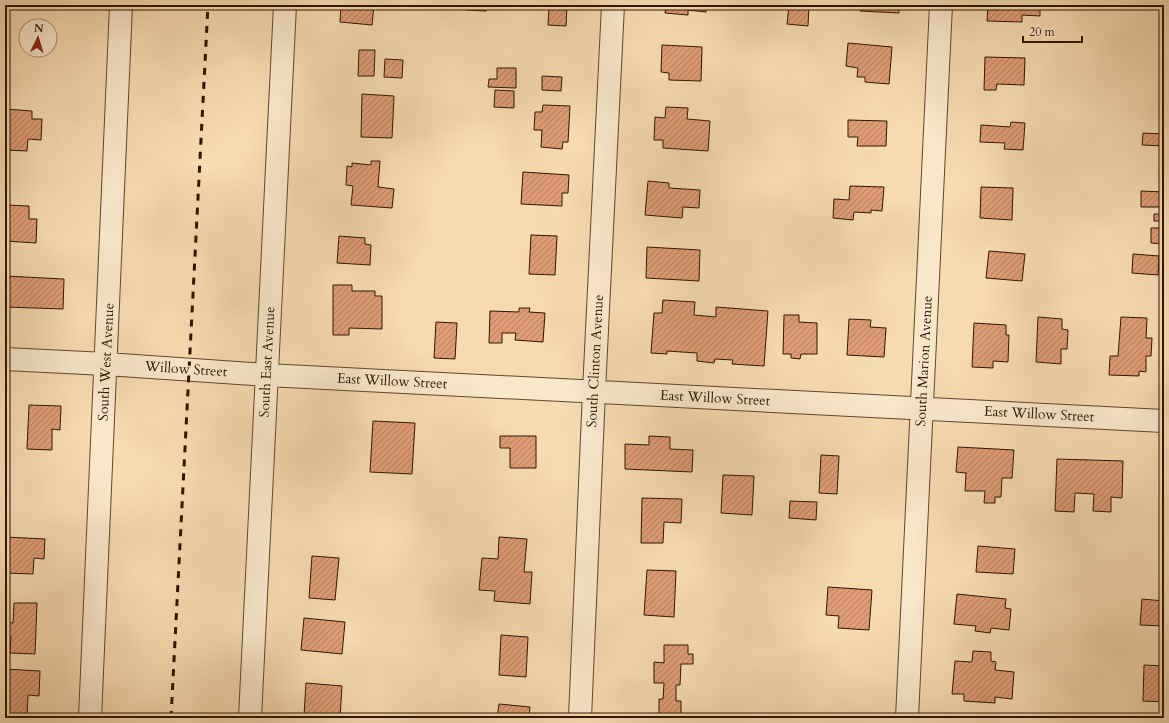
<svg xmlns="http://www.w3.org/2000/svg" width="1169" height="723" font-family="Cardo,serif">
<defs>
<pattern id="building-hatch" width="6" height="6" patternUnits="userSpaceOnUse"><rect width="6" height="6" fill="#df9c75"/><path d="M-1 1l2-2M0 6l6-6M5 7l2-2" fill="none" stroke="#b57e5e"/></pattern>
</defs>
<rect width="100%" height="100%" fill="#f6dab0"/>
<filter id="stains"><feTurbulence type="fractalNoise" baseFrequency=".005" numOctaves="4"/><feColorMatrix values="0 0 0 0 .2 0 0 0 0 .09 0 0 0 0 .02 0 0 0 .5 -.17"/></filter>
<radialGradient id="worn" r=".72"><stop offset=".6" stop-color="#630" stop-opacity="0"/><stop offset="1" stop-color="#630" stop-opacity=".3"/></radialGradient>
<path fill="url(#building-hatch)" stroke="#2f1400" d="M341 5H374L372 25 340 22Z
M466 5H486V11L466 10Z
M549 5H567L566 26 548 25Z
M666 5H706V12L688 10V15L665 13Z
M789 5H809L808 26 787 24Z
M860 5H899V13L860 11Z
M988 5H1040V16L1022 15V22L987 21Z
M848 43 892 47 889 84 865 82V77H857L858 68 846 66Z
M662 45 702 47 701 81 669 80V73L661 72Z
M359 50H375L374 76H358Z
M985 57 1025 58 1024 85 997 84 996 90H984Z
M385 59 403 60 402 78 384 77Z
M497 68H516V88L488 87 489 79H497Z
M542 76 562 77 561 91 542 90Z
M495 90 514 91V108L494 107Z
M362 94 394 96 392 138 361 137Z
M543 105 570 106 568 142H563L562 149 541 147 542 130H534L535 112H542Z
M666 107 688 108 687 119 710 121 708 151 663 148V140H654L655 117 665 118Z
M5 109 32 111V119H42L41 140 28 139 27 151 5 150Z
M848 120 887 121 886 146H857L858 137H848Z
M1011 122 1025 123 1023 150 1004 149 1005 143 980 142 981 125 1010 127Z
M1143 133 1164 134V146L1142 145Z
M371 161H380L378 187 394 189 392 208 351 205 353 186 346 185 347 166 352 167V163L371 165Z
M523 172 569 175 568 193H562V206L521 204Z
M648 181 669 183V188L700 190 699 208 683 207 682 218 645 215Z
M850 186 884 187 882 211 871 210V213L854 212 853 220 833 218 834 199 849 200Z
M981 187 1013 188 1012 220 980 218Z
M1141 191 1164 192V221H1154V214H1160V207H1141Z
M5 205 29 206V219H37L36 243 5 241Z
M1151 228H1164V244L1151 243Z
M531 235 557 236 555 275 529 274Z
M339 236 365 238V244L371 245 370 265 337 263Z
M647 247 700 250 699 281 646 278Z
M989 251 1025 254 1022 281 986 278Z
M1133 254 1159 256 1158 275 1132 273Z
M5 276 64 279 63 309 5 307Z
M333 285H352V291H375V296H382V329L349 328V335H333Z
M663 300 695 302 694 315 716 317V307L768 311 764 366 732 364 733 360 715 359 714 363 697 361V353L667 351V354L651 353 654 313H662Z
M519 308H530L529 312 545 313 543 342 515 340 516 333H502V343H489L490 311 519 312Z
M784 315H799V322L817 323V354H801L800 359 791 358V354H783Z
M1038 317 1062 319V329L1068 330 1067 349H1061V364L1036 362Z
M1121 317 1147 318 1146 338H1152L1151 356H1146V372L1139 371V376L1109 375 1110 356H1118Z
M849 319 871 320 870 327 886 328 884 357 847 355Z
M436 322 457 323 455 359 434 358Z
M974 323 1006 325V335H1009L1008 362 993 361V368L972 367Z
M29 405 61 406 60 430 52 429V450L27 449Z
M373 421 415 423 412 474 370 472Z
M500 436H536V468H510V448H500Z
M649 436 670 437V449L693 450 692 472 625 469V444L649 445Z
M958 447 1014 450 1012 478H1002L1001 497H995V503H984L985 491H965L966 473 956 472Z
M821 455 839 456 837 494 819 493Z
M1057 459 1123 461 1122 498 1111 497V512L1093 511 1094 494 1075 493 1074 512 1055 511Z
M723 475 754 476 752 515 721 513Z
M642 498 682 499 681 523 664 522 663 543H641Z
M790 501 817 502 816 520 789 518Z
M5 537 45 539 44 559 34 558 33 574 5 573Z
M499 537 527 539 524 572H532L530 604 494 601 495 591 479 590 482 558 498 559Z
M978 546 1015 549 1013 574 976 572Z
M312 556 339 558 335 600 309 598Z
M647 570 676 571 674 617 644 615Z
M828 587 872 590 869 630 838 628 839 616 826 615Z
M957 594 1006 599 1005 608 1011 609 1009 630 991 628 990 633 975 631 976 626 954 624Z
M1142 599 1164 601V626L1140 625Z
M14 603H37L35 654 10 653 11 637H5V622L13 623Z
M304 618 345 622 342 654 301 650Z
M501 635 528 637 526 677 499 675Z
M664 645H688V654H693V664H681L680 685H676V701H681V714H659V699H663L664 683H654V662L664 663Z
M973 651 991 652V661L996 662 995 670 1014 672 1012 699 995 697V703L964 701V694H952L955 661 972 662Z
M1144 665 1164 666V702L1143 701Z
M5 669 40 671 39 696 28 695 27 718H5Z
M306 683 342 686 340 718H316V716L304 715Z
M499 704 530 707 529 718H497Z
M807 714 860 716V718H807Z"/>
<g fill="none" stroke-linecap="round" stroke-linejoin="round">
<defs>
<path id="minor" d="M5 359 106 364 267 375 1164 421
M90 718 121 5
M250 718 285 5
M580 718 594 391 613 5
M907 718 941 5"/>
</defs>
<use href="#minor" stroke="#61462c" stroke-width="24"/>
<use href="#minor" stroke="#f9e7cc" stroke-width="22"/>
<path stroke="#2f1400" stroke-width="3" stroke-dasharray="7 7" stroke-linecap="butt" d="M171 718 208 5"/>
</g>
<g text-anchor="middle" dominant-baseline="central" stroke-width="3.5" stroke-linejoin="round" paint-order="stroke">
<g font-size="14" fill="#2f1400" stroke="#f9e7cc">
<text transform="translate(595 361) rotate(-87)">South Clinton Avenue</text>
<text transform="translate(924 361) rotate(-87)">South Marion Avenue</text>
<text transform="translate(106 362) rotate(-87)">South West Avenue</text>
<text transform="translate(267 362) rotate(-87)">South East Avenue</text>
<text transform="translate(186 369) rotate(4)">Willow Street</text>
<text transform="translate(392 381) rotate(3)">East Willow Street</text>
<text transform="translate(715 398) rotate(3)">East Willow Street</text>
<text transform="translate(1039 414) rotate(3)">East Willow Street</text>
</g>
</g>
<rect width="1169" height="723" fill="none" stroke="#f6dab0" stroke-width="20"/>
<rect x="6" y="6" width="1157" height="711" fill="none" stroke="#2f1400" stroke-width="2"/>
<rect x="10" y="10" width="1149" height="703" fill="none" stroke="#2f1400"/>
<g transform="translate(38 38) rotate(5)"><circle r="19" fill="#f9e7cc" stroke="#a8937a"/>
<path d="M0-3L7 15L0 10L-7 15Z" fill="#8f2418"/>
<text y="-6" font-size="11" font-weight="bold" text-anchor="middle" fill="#2f1400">N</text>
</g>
<path d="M1023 36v6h59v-6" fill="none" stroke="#2f1400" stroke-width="2"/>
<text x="1029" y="36" font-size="12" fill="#2f1400" stroke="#f9e7cc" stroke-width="3" paint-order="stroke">20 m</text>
<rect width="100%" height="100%" filter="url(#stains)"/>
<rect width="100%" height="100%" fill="url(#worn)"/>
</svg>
